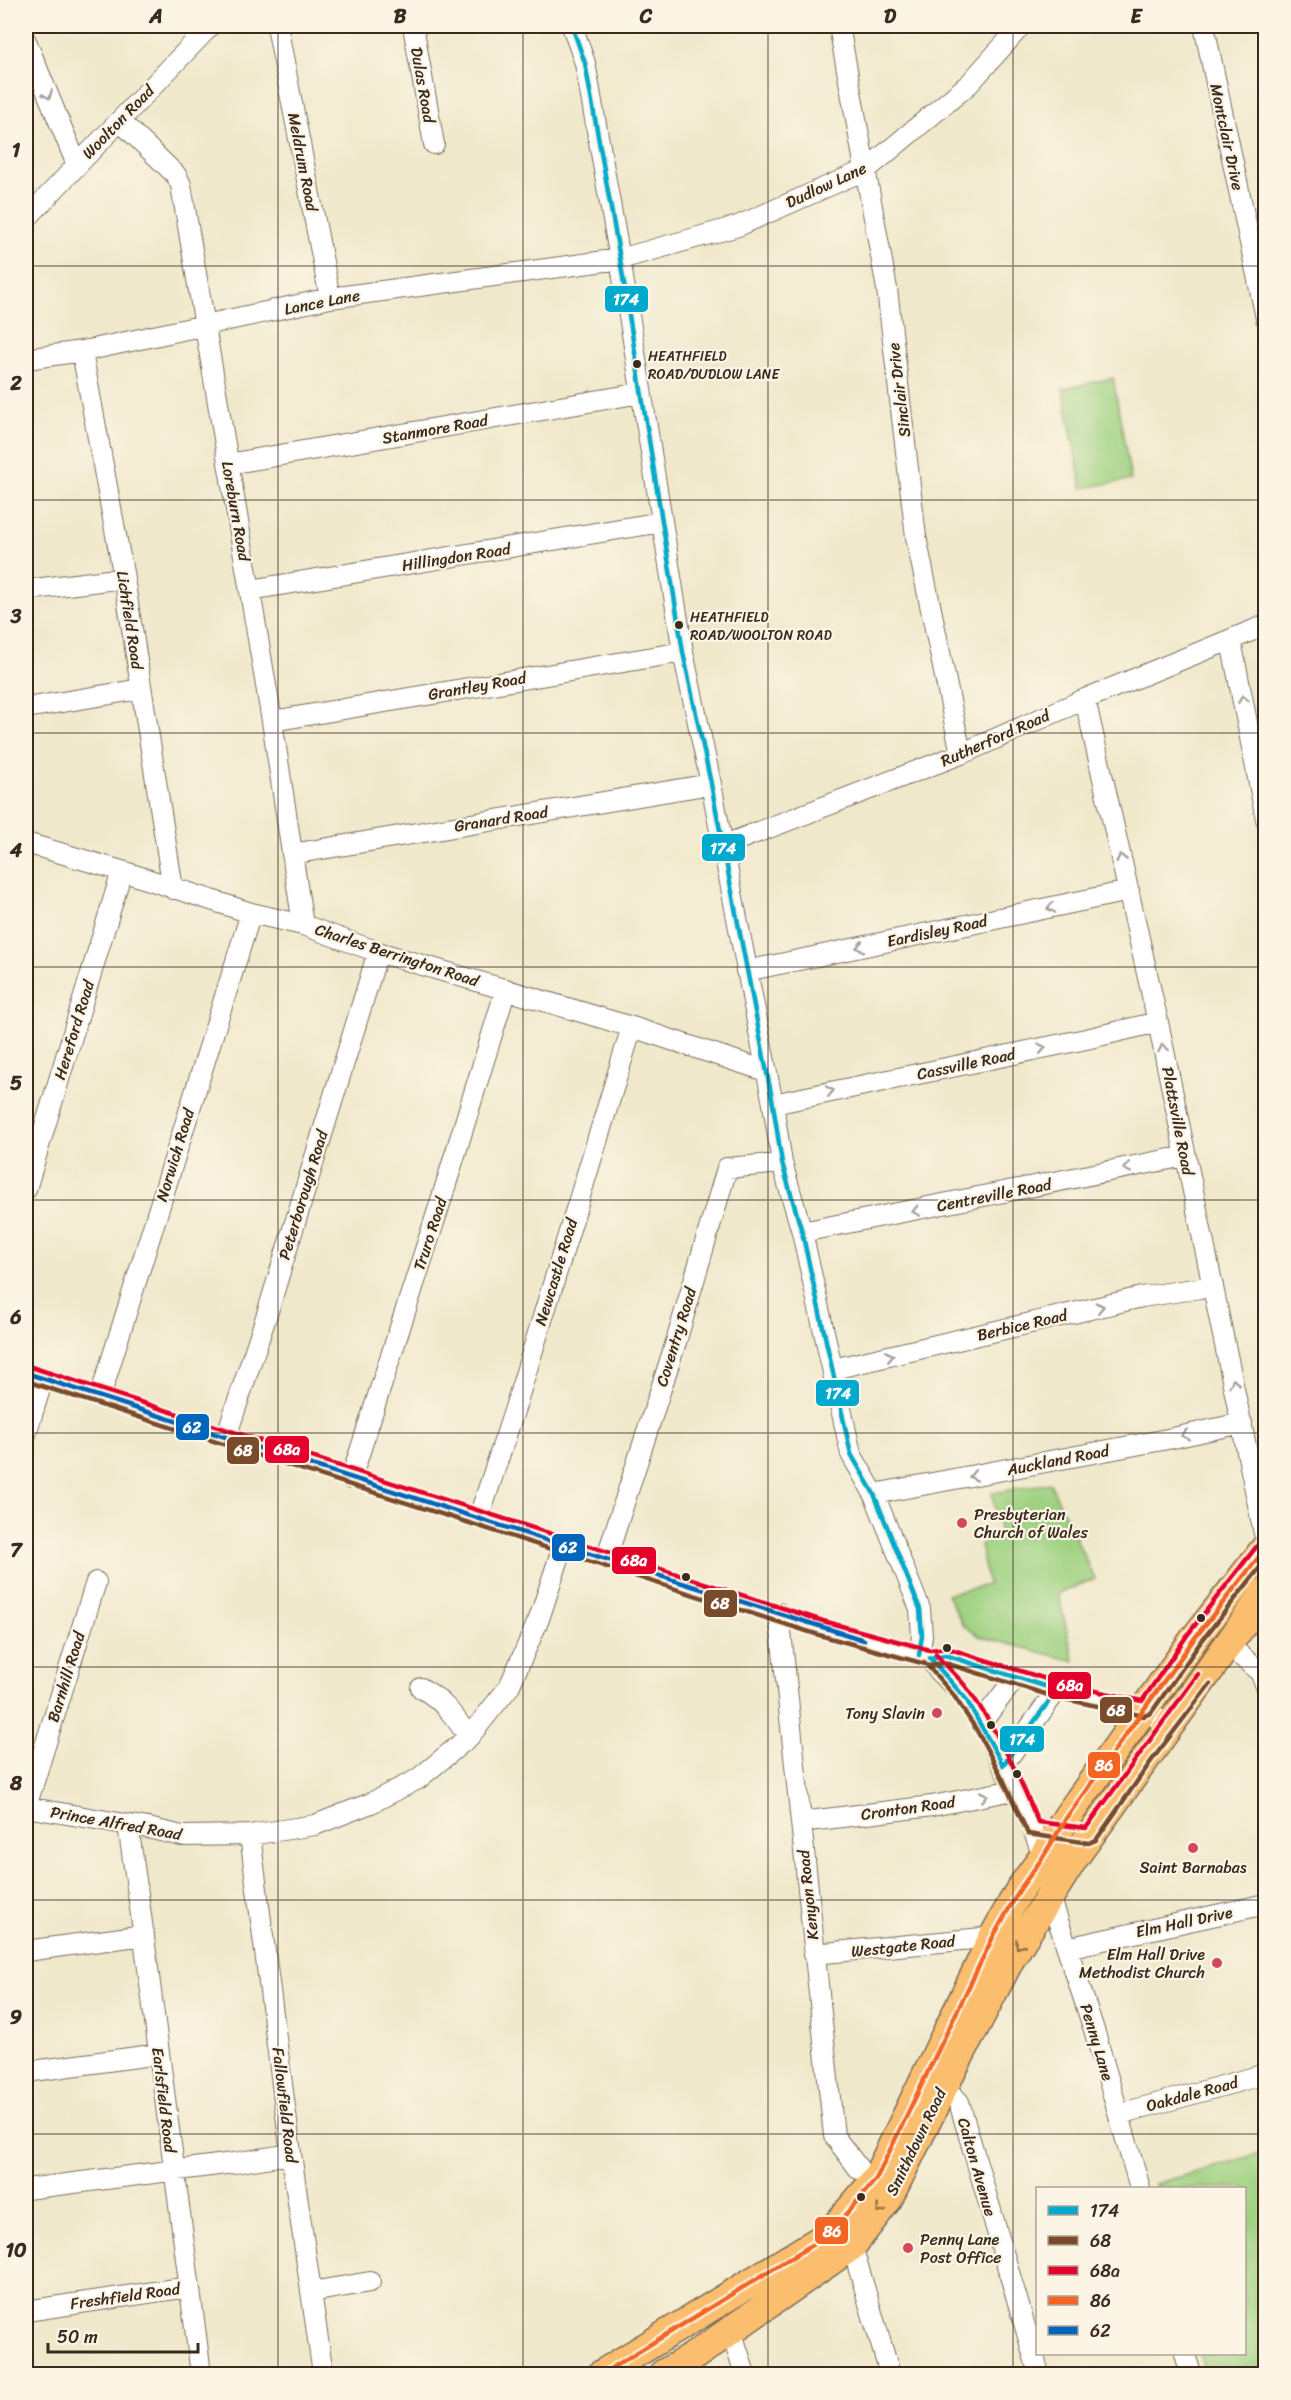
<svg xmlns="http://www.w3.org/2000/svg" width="1291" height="2400" font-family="Sriracha,sans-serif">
<rect width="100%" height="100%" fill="#fcf5e5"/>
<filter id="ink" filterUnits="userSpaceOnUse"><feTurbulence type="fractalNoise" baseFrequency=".0167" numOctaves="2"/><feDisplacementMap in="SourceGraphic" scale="12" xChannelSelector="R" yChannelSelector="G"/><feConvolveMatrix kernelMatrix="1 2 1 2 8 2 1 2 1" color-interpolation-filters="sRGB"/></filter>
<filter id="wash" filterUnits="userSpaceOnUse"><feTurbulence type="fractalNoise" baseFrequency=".008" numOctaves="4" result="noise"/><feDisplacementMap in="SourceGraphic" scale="24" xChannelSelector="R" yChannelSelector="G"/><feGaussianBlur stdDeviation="1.35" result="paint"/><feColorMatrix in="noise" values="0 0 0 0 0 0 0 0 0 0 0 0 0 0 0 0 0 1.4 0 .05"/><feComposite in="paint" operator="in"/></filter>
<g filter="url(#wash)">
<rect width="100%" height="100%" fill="#f0e8cb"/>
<path fill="#9fd181" stroke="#6d7e50" stroke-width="1.5" d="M1113 378 1131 480 1082 488 1063 389Z
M1050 1483 1095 1579 1058 1593 1074 1661 979 1636 963 1625 947 1594 988 1585 980 1544 1001 1539 992 1493Z
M1265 2152V2374H1205L1200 2354H1244V2188H1156L1155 2184Z"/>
</g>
<g filter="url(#ink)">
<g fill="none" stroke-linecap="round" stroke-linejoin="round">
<defs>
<path id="minor" d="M277 26 330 298
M413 26 434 144
M572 26 585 63 620 259 683 652 711 784 773 1104 782 1163 802 1232 851 1454 874 1494 920 1609 922 1636 919 1655
M839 26 887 289 916 537 961 754
M1204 26 1266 318
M26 41 77 165
M120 121 176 175 181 185 272 721 303 925
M26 219 210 26
M82 352 124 578 173 889
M26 359 89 350 330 298 620 259 738 226 867 169 969 84 1021 26
M228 464 641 393
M26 590 124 578
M250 590 662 522
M1231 641 1266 819
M1085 699 1158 1022 1266 1543
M26 708 141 689
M272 721 683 652
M26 843 122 871 251 913 303 925 378 952 632 1027 766 1071
M722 846 961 754 1085 699 1266 625
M292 854 711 784
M746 971 1129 891
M773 1104 1086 1039 1158 1022
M26 1189 122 871
M802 1232 1185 1156
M833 1369 1142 1297 1213 1286
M26 1373 821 1628 930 1658 945 1655 1057 1690 1145 1709 1169 1727
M100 1397 251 913
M26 1434 43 1379
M226 1437 267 1314 378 952
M351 1479 438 1210 506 989
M874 1494 1173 1438 1242 1423
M479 1517 515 1408 632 1027
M606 1559 676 1342 727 1168 782 1163
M779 1613 834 2136 859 2169
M1228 1645 1260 1672 1266 1686
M930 1658 939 1672 960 1691 981 1723 1023 1806 1033 1829 1043 1857 1050 1896 1095 2033 1140 2188
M421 1688C443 1700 454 1716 469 1737
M981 1723 1016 1677
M1003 1765 1057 1690
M26 1807 148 1828 182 1836 250 1835 315 1825 371 1803 418 1779 469 1737 509 1687 539 1619 563 1546
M26 1807 96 1582
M801 1822 932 1806 1014 1790
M128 1825 141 1915 201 2374
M250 1835 291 2154 323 2374
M1067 1948 1266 1904
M26 1951 144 1935
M814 1954 993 1937
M26 2072 159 2054
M934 2083 951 2094 959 2102 1039 2374
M1119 2114 1266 2074
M26 2189 234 2163 291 2154
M845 2239 852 2246 890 2374
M311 2292 370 2282
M26 2311 188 2287
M731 2330 745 2374
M1185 2354 1191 2374"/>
<path id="highway" d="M602 2374 828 2235 876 2179 993 1937 1020 1889 1043 1857 1067 1817 1194 1639 1266 1547
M663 2374 691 2358 852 2246 888 2199 943 2088 1011 1958 1074 1858 1266 1592"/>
</defs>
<use href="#minor" stroke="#7a6c5b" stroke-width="22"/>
<use href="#highway" stroke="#7a6c5b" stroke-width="31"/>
<use href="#minor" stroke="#fff" stroke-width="20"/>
<use href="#highway" stroke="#fbbe6e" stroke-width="28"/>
<defs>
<path id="bus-1" d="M572 26 585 63 620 259 683 652 711 784 773 1104 782 1163 802 1232 851 1454 874 1494 920 1609 922 1636 919 1655
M945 1655 1057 1690 1003 1765 966 1699 930 1658Z"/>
<path id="bus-2" d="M26 1381 819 1635 929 1665 945 1663 1055 1697 1144 1716 1151 1713 1200 1643 1266 1560
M924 1662 952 1693 976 1729 1003 1779 1028 1834 1089 1843 1096 1840 1152 1760 1210 1684"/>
<path id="bus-3" d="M28 1366 823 1621 930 1650 947 1648 1059 1683 1142 1701 1188 1634 1260 1542
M936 1654C945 1666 958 1676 967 1688 997 1729 1019 1775 1038 1822L1086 1828 1198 1674"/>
<path id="bus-4" d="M602 2374 828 2235 876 2179 993 1937 1020 1889 1043 1857 1067 1817 1194 1639 1266 1548"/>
<path id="bus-5" d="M26 1373C305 1464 584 1553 864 1640"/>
</defs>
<use href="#bus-1" stroke="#fcf5e5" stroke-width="9"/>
<use href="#bus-2" stroke="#fcf5e5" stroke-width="9"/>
<use href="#bus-3" stroke="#fcf5e5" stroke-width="9"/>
<use href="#bus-4" stroke="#fcf5e5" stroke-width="9"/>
<use href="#bus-5" stroke="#fcf5e5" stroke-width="9"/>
<use href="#bus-1" stroke="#00a9ce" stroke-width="4.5"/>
<use href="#bus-2" stroke="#7a4b2a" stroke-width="4.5"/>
<use href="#bus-3" stroke="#e4002b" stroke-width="4.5"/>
<use href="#bus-4" stroke="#f26522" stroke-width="4.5"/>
<use href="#bus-5" stroke="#0065bd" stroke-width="4.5"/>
</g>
<defs><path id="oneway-chevron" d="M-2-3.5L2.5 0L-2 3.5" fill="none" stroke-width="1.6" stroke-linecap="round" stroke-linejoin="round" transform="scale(1.5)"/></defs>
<g stroke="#a79f9a">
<use href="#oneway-chevron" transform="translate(48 95) rotate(67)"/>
<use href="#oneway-chevron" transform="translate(1243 699) rotate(-101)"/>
<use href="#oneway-chevron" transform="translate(1121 858) rotate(-103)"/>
<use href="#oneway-chevron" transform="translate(1051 908) rotate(168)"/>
<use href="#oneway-chevron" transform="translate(860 947) rotate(168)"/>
<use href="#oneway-chevron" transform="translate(1042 1048) rotate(-12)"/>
<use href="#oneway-chevron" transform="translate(1163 1048) rotate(-101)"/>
<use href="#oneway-chevron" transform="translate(830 1091) rotate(-12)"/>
<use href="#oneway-chevron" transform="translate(1127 1168) rotate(168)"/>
<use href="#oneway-chevron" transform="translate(916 1211) rotate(169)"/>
<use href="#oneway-chevron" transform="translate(1100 1307) rotate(-13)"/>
<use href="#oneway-chevron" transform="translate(890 1356) rotate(-13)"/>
<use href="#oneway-chevron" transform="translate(1234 1383) rotate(-102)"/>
<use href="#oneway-chevron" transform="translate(1185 1435) rotate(168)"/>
<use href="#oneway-chevron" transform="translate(973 1476) rotate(169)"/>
<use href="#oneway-chevron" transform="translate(984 1796) rotate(-11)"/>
</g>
<g stroke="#916d42">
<use href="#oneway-chevron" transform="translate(1019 1945) rotate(125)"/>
<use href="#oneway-chevron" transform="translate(880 2210) rotate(128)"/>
</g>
</g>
<path fill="none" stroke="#3b2a1e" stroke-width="1.5" stroke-opacity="0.55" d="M278 26V2374M523 26V2374M768 26V2374M1013 26V2374M26 266H1266M26 500H1266M26 733H1266M26 967H1266M26 1200H1266M26 1433H1266M26 1667H1266M26 1900H1266M26 2134H1266"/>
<g fill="#3b2a1e" stroke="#fcf5e5" stroke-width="2">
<circle cx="637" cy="364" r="5"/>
<circle cx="679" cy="625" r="5"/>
<circle cx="686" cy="1577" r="5"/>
<circle cx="1201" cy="1618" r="5"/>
<circle cx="947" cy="1648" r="5"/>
<circle cx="991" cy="1725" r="5"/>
<circle cx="1017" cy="1774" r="5"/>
<circle cx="861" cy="2197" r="5"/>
</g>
<g fill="#d1495b" stroke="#fcf5e5" stroke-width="2">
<circle cx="962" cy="1523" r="6"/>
<circle cx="937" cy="1713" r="6"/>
<circle cx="1193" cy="1848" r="6"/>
<circle cx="1217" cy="1963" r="6"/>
<circle cx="908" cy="2248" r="6"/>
</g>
<g text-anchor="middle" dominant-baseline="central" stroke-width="4.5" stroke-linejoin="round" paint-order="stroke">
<g font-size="14" fill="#3b2a1e" stroke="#fcf5e5" text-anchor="start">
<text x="648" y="356">HEATHFIELD<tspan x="648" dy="18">ROAD/DUDLOW LANE</tspan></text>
<text x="690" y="617">HEATHFIELD<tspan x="690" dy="18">ROAD/WOOLTON ROAD</tspan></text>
</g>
<g font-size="16" fill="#3b2a1e" stroke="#fcf5e5">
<text transform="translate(423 85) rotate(80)">Dulas Road</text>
<text transform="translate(118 122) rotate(-46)">Woolton Road</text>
<text transform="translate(1227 137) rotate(78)">Montclair Drive</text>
<text transform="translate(303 162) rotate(79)">Meldrum Road</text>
<text transform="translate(826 185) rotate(-25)">Dudlow Lane</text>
<text transform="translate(322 302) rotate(-11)">Lance Lane</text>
<text transform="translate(899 390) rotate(-97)">Sinclair Drive</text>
<text transform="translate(435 429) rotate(-10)">Stanmore Road</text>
<text transform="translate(236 511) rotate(80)">Loreburn Road</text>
<text transform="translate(456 557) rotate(-9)">Hillingdon Road</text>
<text transform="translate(130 620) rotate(81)">Lichfield Road</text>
<text transform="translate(477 686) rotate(-10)">Grantley Road</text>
<text transform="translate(995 738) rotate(-24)">Rutherford Road</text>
<text transform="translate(501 819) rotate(-9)">Granard Road</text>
<text transform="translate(937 931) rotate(-12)">Eardisley Road</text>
<text transform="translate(397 955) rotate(18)">Charles Berrington Road</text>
<text transform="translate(74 1030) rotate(-73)">Hereford Road</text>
<text transform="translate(966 1064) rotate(-12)">Cassville Road</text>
<text transform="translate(1178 1121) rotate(79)">Plattsville Road</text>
<text transform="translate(175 1155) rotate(-73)">Norwich Road</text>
<text transform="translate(303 1195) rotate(-73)">Peterborough Road</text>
<text transform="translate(994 1195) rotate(-11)">Centreville Road</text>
<text transform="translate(430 1234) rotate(-72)">Truro Road</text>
<text transform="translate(556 1272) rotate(-73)">Newcastle Road</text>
<text transform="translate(1022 1325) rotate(-13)">Berbice Road</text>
<text transform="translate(676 1337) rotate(-73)">Coventry Road</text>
<text transform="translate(1058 1460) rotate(-11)">Auckland Road</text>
<text transform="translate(66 1677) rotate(-73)">Barnhill Road</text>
<text transform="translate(908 1808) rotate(-8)">Cronton Road</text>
<text transform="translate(116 1823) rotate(10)">Prince Alfred Road</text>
<text transform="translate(808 1895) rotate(-96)">Kenyon Road</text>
<text transform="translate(1184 1922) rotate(-12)">Elm Hall Drive</text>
<text transform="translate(903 1946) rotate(-6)">Westgate Road</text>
<text transform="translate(1097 2042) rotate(73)">Penny Lane</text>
<text transform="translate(1192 2094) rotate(-15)">Oakdale Road</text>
<text transform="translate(164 2100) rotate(83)">Earlsfield Road</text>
<text transform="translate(285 2105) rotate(83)">Fallowfield Road</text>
<text transform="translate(916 2142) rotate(-64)">Smithdown Road</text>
<text transform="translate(977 2167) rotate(74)">Calton Avenue</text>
<text transform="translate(125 2296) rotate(-8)">Freshfield Road</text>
</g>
<g font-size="16" fill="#3b2a1e" stroke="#fcf5e5" text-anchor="start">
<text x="974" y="1514">Presbyterian<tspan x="974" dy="18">Church of Wales</tspan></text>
<text x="925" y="1713" text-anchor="end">Tony Slavin</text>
<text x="1193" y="1867" text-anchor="middle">Saint Barnabas</text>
<text x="1205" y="1954" text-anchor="end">Elm Hall Drive<tspan x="1205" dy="18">Methodist Church</tspan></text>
<text x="920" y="2239">Penny Lane<tspan x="920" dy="18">Post Office</tspan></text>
</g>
</g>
<g stroke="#fcf5e5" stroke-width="2">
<rect x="604" y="285" width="45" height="28" rx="6" fill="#00a9ce"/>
<rect x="701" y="833" width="45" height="29" rx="6" fill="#00a9ce"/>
<rect x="815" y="1379" width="45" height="28" rx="6" fill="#00a9ce"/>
<rect x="175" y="1413" width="35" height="28" rx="6" fill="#0065bd"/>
<rect x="264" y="1435" width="46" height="29" rx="6" fill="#e4002b"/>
<rect x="226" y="1436" width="34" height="29" rx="6" fill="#7a4b2a"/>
<rect x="551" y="1533" width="35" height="29" rx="6" fill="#0065bd"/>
<rect x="611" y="1546" width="46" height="29" rx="6" fill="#e4002b"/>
<rect x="703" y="1589" width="35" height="29" rx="6" fill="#7a4b2a"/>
<rect x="1047" y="1671" width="45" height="29" rx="6" fill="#e4002b"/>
<rect x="1099" y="1696" width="34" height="28" rx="6" fill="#7a4b2a"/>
<rect x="999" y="1725" width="46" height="28" rx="6" fill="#00a9ce"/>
<rect x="1087" y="1751" width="34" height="28" rx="6" fill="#f26522"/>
<rect x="814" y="2216" width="35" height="29" rx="6" fill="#f26522"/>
</g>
<g font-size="16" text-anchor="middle" font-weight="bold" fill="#fff">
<text x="626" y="305">174</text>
<text x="723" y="854">174</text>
<text x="838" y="1399">174</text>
<text x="192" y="1433">62</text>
<text x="287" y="1455">68a</text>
<text x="243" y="1456">68</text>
<text x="568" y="1553">62</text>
<text x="634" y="1566">68a</text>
<text x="720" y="1609">68</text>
<text x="1070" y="1691">68a</text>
<text x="1116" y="1716">68</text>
<text x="1022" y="1745">174</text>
<text x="1104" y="1771">86</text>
<text x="832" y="2237">86</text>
</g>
<rect width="1291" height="2400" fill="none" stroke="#fcf5e5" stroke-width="66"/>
<rect x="1036" y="2187" width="210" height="168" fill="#fcf5e5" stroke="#afa495" stroke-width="1.5"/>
<rect x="1048" y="2206" width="30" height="9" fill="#00a9ce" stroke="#afa495" stroke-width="1.5"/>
<text x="1090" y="2217" font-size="18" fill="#3b2a1e">174</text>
<rect x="1048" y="2236" width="30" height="9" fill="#7a4b2a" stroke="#afa495" stroke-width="1.5"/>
<text x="1090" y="2247" font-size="18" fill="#3b2a1e">68</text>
<rect x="1048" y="2266" width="30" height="9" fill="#e4002b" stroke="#afa495" stroke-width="1.5"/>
<text x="1090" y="2277" font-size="18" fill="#3b2a1e">68a</text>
<rect x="1048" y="2296" width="30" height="9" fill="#f26522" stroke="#afa495" stroke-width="1.5"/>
<text x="1090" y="2307" font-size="18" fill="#3b2a1e">86</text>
<rect x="1048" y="2326" width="30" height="9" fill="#0065bd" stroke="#afa495" stroke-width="1.5"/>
<text x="1090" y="2337" font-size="18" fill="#3b2a1e">62</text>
<path d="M48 2343v9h150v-9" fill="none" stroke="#3b2a1e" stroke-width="3"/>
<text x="57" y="2343" font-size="18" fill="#3b2a1e" stroke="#fcf5e5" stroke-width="4.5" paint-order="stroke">50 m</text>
<rect x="33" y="33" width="1225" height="2334" fill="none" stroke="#3b2a1e" stroke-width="2"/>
<g font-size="20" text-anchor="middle" font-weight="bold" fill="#3b2a1e">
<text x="156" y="23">A</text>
<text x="400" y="23">B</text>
<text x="646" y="23">C</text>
<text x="890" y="23">D</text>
<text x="1136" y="23">E</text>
<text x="16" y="157">1</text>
<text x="16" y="390">2</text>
<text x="16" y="623">3</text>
<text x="16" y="857">4</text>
<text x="16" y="1090">5</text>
<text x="16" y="1324">6</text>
<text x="16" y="1557">7</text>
<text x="16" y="1790">8</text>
<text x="16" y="2024">9</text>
<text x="16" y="2257">10</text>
</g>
</svg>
